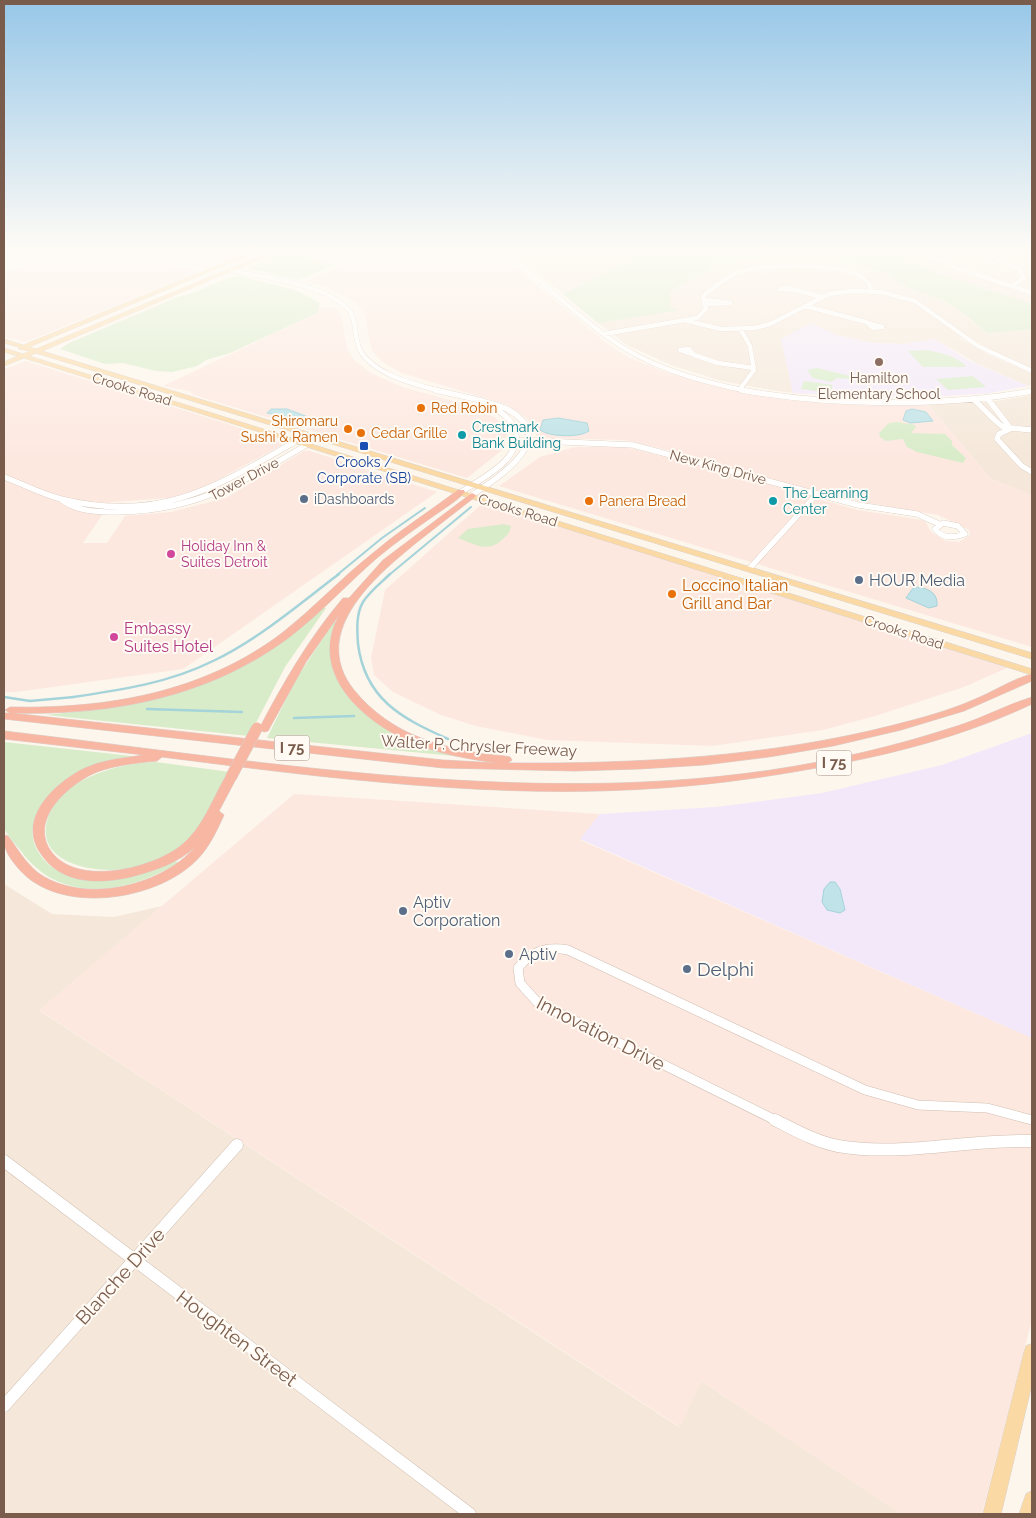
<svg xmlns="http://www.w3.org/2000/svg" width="1036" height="1518" font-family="Raleway,sans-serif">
<rect width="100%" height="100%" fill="#fdf6ec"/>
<path fill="#f5e8da" d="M500 247H655L563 294 524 262Z
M882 247H1032V304L937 273Z
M807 250 889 274 954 307 987 333 1032 329V368L993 351 968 336 958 337 989 355 1032 374V385L1028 386 976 363 935 339 903 344 873 343 836 335 811 324 782 339 793 393 771 390 722 381 671 365 627 345 598 323 678 310 652 304 733 253Z
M1032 395V495L991 479 928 404 997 401Z
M4 884 52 914 114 917 162 906 40 1011 679 1427 701 1381 902 1514H4Z"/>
<path fill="#fde8e0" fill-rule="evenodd" d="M4 247H73L44 253 9 265 4 264Z
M150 247H258L208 267 185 261Z
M294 247H482L512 265 605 342 628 357 665 372 717 387 785 400 853 405 928 404 991 479 1032 495V647L499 486 540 457 575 447H625L674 459 681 453 624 440 538 438 527 418 508 405 402 373 384 363 372 351 364 313 355 302 329 288 306 281 342 265 283 252ZM826 493 867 503 938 515 969 530 970 535 959 542 946 541 931 532 926 522 922 520 858 510 822 500Z
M108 249 147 253 172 265 198 272 26 342 4 337V273L59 255Z
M318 308H336L342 318 347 349 354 360 371 373 402 387 475 407 496 418 508 432 502 450 467 478 194 395 190 391 163 386 317 313Z
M26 361 231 425 277 441 282 445 201 489 168 498 111 502 83 543H107L125 516 171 512 226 498 304 451H310L437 492 183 669 16 692H4V369Z
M484 502 692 567 1007 668 964 687 875 716 823 730 712 746 547 740 476 726 441 715 393 692 374 675 371 658 385 590Z
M294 794 600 814 580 840 1032 1038V1319L982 1514H902L701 1381 680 1427 39 1010Z"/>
<path fill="#f3e8fa" d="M811 323 836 335 873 343 903 344 935 339 968 360 1028 386 990 393 947 396 856 397 793 393 781 339Z
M1032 733V1038L580 839 600 814 716 807 822 793 942 765Z"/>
<path fill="#d8ecc9" d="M655 247H882L937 273 1032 304V329L987 333C976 324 965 314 953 306 932 293 904 291 887 273L807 250 781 251 767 259 719 262 670 292V308L680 310 598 323 563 294Z
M283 252 335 264 299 280 248 268Z
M239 276 295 290 320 303 317 313 230 353 206 360 197 366 172 372 156 371 123 363 105 364 60 349 69 343 178 297C200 293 217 279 239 276Z
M927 350C942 353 956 356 967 367H923L908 351Z
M817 368 850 376 852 379 837 378 831 382 813 378 807 370Z
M973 376 986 387 948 390 936 379Z
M804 381 833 385 830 393 801 389Z
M897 422 915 425 916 427 911 433 945 434 952 441V445L966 458 963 463 917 452 907 447 903 439 886 441 880 437 879 433 889 423Z
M504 524 511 526C510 533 507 535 503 539 487 554 475 544 458 538L468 529Z
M322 607 326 608 285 667 249 736 46 715 101 709 154 699 257 658 289 637Z
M334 622H336L331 641V660L367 715 464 757 267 738 296 679Z
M4 742 132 756C126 759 120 758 114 760 101 764 62 786 50 795 40 803 34 816 33 828 31 838 35 848 41 856 68 894 141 880 175 860L178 863C127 894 60 905 21 851 16 845 5 834 4 826 2 818 4 808 4 799 4 780 4 761 4 742Z
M156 762 230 772C218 794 207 822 189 840 174 855 153 864 132 868 99 875 30 865 49 815 64 777 120 763 156 762Z"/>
<path fill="#bfe3e8" stroke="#a5d3da" d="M271 409H287L316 420 308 421 267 413Z
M912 409 926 412 933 421 910 423 903 420 906 411Z
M558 418 587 423 589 431C580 438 549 437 540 430L543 420Z
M920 587C931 590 938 594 937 606L929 608 906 598 913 588Z
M830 882H835L840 889 845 910 840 913 827 910 822 902 824 889Z"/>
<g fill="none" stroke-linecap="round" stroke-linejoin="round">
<path stroke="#a5d3da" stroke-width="2" d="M337 575 382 538 425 508
M389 575 471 507"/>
<path stroke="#a5d3da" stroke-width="2.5" d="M390 574C381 583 370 591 363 602 356 614 357 630 358 644 365 699 401 718 448 739
M4 697 30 701 74 697
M73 697C121 690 169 683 213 661 259 639 299 604 339 574
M147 709 242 712
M294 718 354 716"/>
<defs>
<path id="minor-far3" d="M130 247C157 252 182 264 209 271
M491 247C534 271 566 307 606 336 647 367 698 381 747 391
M911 247 957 268 1032 293
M968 247 1019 269 1024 278 1012 286
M1025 247 1032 250
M499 251 516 247
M4 270 53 254 92 247
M231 270C265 278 324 283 349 310 357 319 354 339 360 350 374 375 414 384 440 391
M788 288 795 290 780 289Z
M795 290H798
M795 290 822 297
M704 300 730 303 706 304
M805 306 866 322 873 328 882 327 868 323
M688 321 721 329 755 328 770 324 829 294 853 291 881 292 915 301 978 346 1032 371
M604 334 697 318 706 309 703 297 706 293C717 285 729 275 742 271 766 264 849 262 867 281 869 283 871 288 872 291
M689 349 694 355 680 350Z
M694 355 718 363 754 368
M740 389 754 370 750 346 741 330"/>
<path id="minor-far2" d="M435 390C455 395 490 401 507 409 561 438 499 477 472 495
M741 390C828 406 945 407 1032 391
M987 398 1008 425
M973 399C985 409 993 421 1006 429
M1032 430 1012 428 999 434 997 439 1022 466 1032 472
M517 440 633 445 858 505 917 514 939 524
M4 477C23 484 41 494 61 499 159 523 215 488 296 441
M461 492C481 479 527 457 514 427 511 418 501 414 495 407
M62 500C76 511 96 512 113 512 190 513 244 482 308 444
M943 523 958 526 965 534C953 538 943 539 935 529Z
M749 569 817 494"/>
<path id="minor-far1" d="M777 1121 537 1002 520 983 518 968C531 951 547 946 568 950L865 1090 918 1105 987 1108 1032 1120"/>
<path id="minor" d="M775 1120C795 1130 816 1142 838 1146 898 1157 970 1139 1032 1141
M4 1161 470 1514
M4 1406 237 1145"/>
<path id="major" d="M262 247H269L29 347 36 349 282 247H289L42 351 1032 653V659L36 353 29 356 1032 669V675L24 358 4 366V362L18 356 4 352V348L23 354 30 351 19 349V347L4 343V339L23 345Z
M1032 1344V1384L1001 1514H983L1024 1352 1026 1346Z
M1032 1491V1514H1019L1026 1494Z"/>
<path id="highway" d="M458 490H464L465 492C457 501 445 508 435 515 415 529 396 542 377 558 347 584 319 615 287 639 207 698 109 716 11 713L443 760 497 763C468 759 438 754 411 742 362 721 308 673 339 615L306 662 268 731 264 732 259 729C283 683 309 638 343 598H349L383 560 472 493 476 495 475 497C457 511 439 525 421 539 379 573 307 631 354 690 372 712 395 728 421 738 441 746 462 750 484 754 492 755 501 755 510 757L512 760 508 763C638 764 768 757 894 725 921 718 948 711 973 700 993 692 1012 679 1032 674V681L964 711 901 730 833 746 769 757 704 765 639 769 574 771 443 768 4 719V713H10L5 710 10 707C106 709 203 693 282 633 314 608 341 578 373 553 400 530 430 511 458 490Z
M1032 697V704C971 733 905 751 838 764 780 775 721 784 662 788 496 800 327 778 162 757L157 761C137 763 116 765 97 772 68 784 24 823 55 856 83 885 151 868 179 847 203 829 212 799 227 774H235L237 777 219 811 224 815C214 837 205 856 185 870 142 902 56 913 18 868 9 857 3 849 4 835L8 836C17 848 25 862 37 872 81 905 161 887 195 847 179 862 159 869 138 875 114 882 82 885 60 872 50 866 45 860 39 851 19 818 53 785 81 770 100 760 123 758 144 755L4 739V731C254 760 520 807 771 770 832 761 896 746 954 727 981 719 1006 705 1032 697Z"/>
</defs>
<use href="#minor-far3" stroke="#d1beb0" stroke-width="5"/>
<use href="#minor-far2" stroke="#d1beb0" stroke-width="6"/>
<use href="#minor-far1" stroke="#d1beb0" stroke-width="10"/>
<use href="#minor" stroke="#d1beb0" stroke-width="13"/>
<use href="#major" stroke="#dad1cd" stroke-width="1"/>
<use href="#highway" stroke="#dad1cd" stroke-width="1"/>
<use href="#minor-far3" stroke="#fff" stroke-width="4.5"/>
<use href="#minor-far2" stroke="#fff" stroke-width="5.5"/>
<use href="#minor-far1" stroke="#fff" stroke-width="9"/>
<use href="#minor" stroke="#fff" stroke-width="12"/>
<use href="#major" fill="#fbd9a5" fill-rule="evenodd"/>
<use href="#highway" fill="#f7b7a3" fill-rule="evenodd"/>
<defs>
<path id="highway-bridge" d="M231 777 257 728"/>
</defs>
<use href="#highway-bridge" stroke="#dad1cd" stroke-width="12" stroke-linecap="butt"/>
<use href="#highway-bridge" stroke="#f7b7a3" stroke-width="11"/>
</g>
<linearGradient id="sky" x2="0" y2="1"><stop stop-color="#97c7e8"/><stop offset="0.54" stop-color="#fefbf6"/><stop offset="1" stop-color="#fefbf6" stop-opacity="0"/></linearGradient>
<rect width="1036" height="460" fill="url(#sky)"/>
<circle fill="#8d6e63" stroke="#fffaf3" stroke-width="2" cx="879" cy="362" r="5"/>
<g fill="#e8710a" stroke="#fffaf3" stroke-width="2">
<circle cx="421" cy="408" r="5"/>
<circle cx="348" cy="429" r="5"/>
<circle cx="361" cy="433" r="5"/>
<circle cx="589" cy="501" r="5"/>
<circle cx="672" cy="594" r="5"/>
</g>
<g fill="#0f9aa8" stroke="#fffaf3" stroke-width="2">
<circle cx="462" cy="435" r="5"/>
<circle cx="773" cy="501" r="5"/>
</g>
<rect fill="#1a4fb4" stroke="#fffaf3" stroke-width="2" x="359" y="441" width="10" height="10" rx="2.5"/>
<g fill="#5c6f8a" stroke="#fffaf3" stroke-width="2">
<circle cx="304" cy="499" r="5"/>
<circle cx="859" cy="580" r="5"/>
<circle cx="403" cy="911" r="5"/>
<circle cx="509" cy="954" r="5"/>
<circle cx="687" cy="969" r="5"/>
</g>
<g fill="#d1479c" stroke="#fffaf3" stroke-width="2">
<circle cx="171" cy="554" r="5"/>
<circle cx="114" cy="637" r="5"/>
</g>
<g text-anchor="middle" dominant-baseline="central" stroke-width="4" stroke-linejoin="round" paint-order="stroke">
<g font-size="14" fill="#785e54" stroke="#fffaf3">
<text x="879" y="378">Hamilton<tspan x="879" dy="16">Elementary School</tspan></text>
</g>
<g font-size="14" fill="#7a5c4d" stroke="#fffaf3">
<text transform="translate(132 389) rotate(17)">Crooks Road</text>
<text transform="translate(718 467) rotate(15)">New King Drive</text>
<text transform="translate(244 479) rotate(-28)">Tower Drive</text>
<text transform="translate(518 510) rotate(17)">Crooks Road</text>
<text transform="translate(904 632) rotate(18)">Crooks Road</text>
</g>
<g font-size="14" fill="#c56008" stroke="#fffaf3" text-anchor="start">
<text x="431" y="408">Red Robin</text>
<text x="338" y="421" text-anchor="end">Shiromaru<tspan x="338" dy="16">Sushi &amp; Ramen</tspan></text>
<text x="371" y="433">Cedar Grille</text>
<text x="599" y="501">Panera Bread</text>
</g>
<g font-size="14" fill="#0d838f" stroke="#fffaf3" text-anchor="start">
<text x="472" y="427">Crestmark<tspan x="472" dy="16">Bank Building</tspan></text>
<text x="783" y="493">The Learning<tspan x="783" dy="16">Center</tspan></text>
</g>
<g font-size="14" fill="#164399" stroke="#fffaf3">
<text x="364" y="462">Crooks /<tspan x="364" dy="16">Corporate (SB)</tspan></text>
</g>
<g font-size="14" fill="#4e5e75" stroke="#fffaf3" text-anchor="start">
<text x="314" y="499">iDashboards</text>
</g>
<g font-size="14" fill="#b23c85" stroke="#fffaf3" text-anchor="start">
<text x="181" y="546">Holiday Inn &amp;<tspan x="181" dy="16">Suites Detroit</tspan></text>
</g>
<g fill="#fffaf3" stroke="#a28b7f" stroke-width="1">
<rect x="274.5" y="735.5" width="35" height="25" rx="4"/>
<rect x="816.5" y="750.5" width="35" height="25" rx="4"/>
</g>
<g font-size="15" font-weight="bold" fill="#7a5c4d">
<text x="292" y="748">I 75</text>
<text x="834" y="763">I 75</text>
</g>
<g font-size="16" fill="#4e5e75" stroke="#fffaf3" text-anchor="start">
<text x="869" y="580">HOUR Media</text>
<text x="413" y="902">Aptiv<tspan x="413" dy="18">Corporation</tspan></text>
<text x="519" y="954">Aptiv</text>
</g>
<g font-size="16" fill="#c56008" stroke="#fffaf3" text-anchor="start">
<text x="682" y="585">Loccino Italian<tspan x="682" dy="18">Grill and Bar</tspan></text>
</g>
<g font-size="16" fill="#b23c85" stroke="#fffaf3" text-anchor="start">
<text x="124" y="628">Embassy<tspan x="124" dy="18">Suites Hotel</tspan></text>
</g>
<g font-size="16" fill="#7a5c4d" stroke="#fffaf3">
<text transform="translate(479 746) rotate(3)">Walter P. Chrysler Freeway</text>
</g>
<g font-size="19" fill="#4e5e75" stroke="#fffaf3" text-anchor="start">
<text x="697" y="969">Delphi</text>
</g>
<g font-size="19" fill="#7a5c4d" stroke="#fffaf3">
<text transform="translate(601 1033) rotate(27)">Innovation Drive</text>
<text transform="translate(120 1276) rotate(-48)">Blanche Drive</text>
<text transform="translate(237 1338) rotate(37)">Houghten Street</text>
</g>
</g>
<rect width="1036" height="1518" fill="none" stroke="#7a5c4d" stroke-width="10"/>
</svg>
